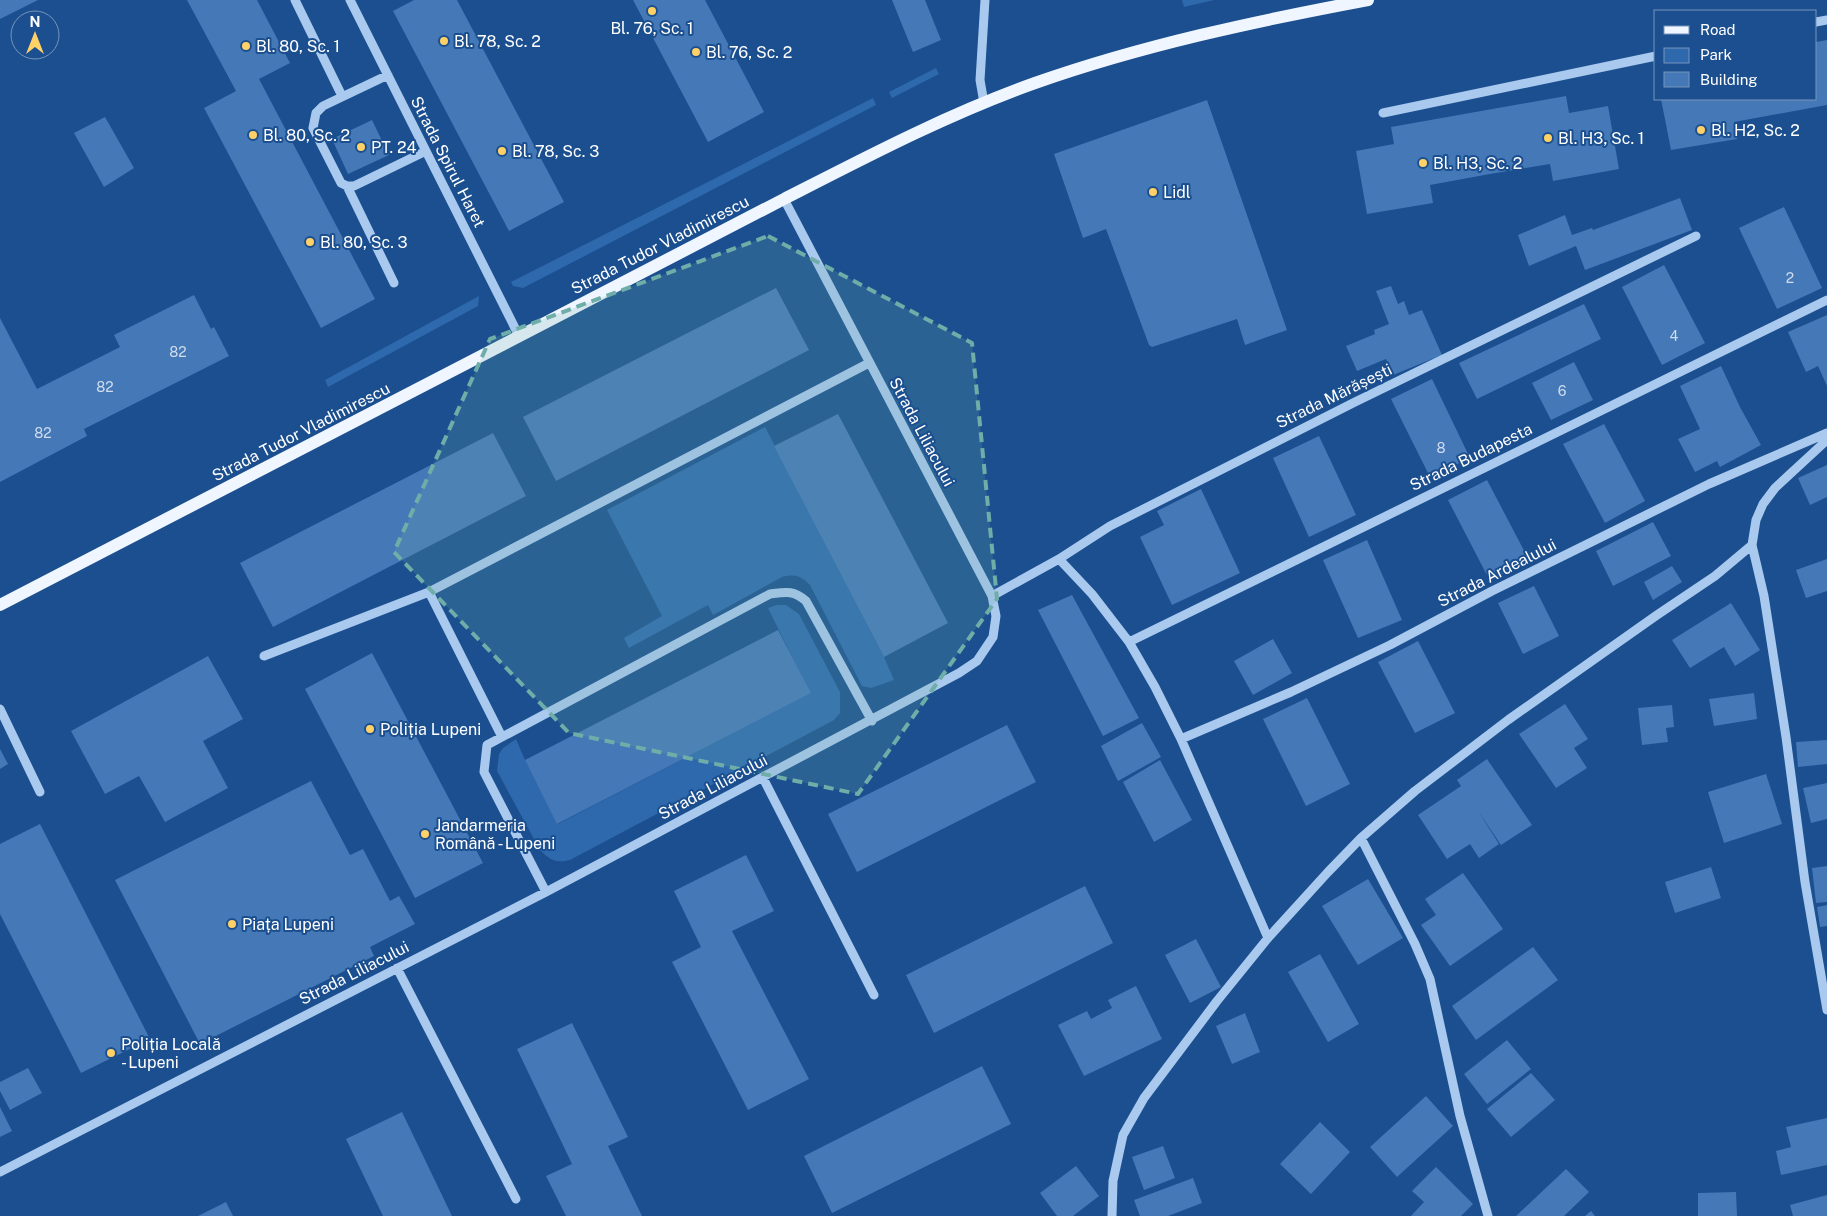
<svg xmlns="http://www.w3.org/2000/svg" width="1827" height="1216" font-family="'Public Sans',sans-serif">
<rect width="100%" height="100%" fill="#1b4f8f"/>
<path fill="#2e69ad" d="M1182 0H1214L1184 7Z
M936 68 939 74 892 98 889 92Z
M873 98 876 105 523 288 513 286 511 282Z
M479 296 478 306 328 387 325 380Z
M765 427 884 657 894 680 871 688 862 686 810 585C800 575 795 574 782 577L713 615 708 605 629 648 624 638 662 616 607 510Z
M777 605H786L799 614 840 692V713L834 720 570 860C555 863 551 861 540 850L497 771 499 754 503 748 516 739 525 760 558 824 810 693 768 608Z"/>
<path fill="#4478b7" d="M0 0H38L0 19Z
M187 0H257L290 63 259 79 375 299 321 328 204 108 236 91Z
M414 0H457L564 202 509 231 393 11Z
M633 0H705L764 112 708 142Z
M892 0H925L941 40 913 52Z
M1827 40V105L1734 122 1737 139 1671 150 1661 99H1816V42Z
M1566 96 1569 113 1608 106 1619 169 1553 181 1550 164 1490 174 1430 185 1433 203 1367 214 1356 151 1394 144 1391 127Z
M1207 100 1287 330 1245 345 1237 319 1152 347 1149 345 1106 229 1083 238 1054 154Z
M105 117 134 168 104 187 74 133Z
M372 120 389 155 348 174 332 139Z
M1680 198 1692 230 1585 270 1576 246 1529 266 1518 235 1565 215 1572 235 1592 228 1593 230Z
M1784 207 1822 288 1777 309 1739 228Z
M1664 265 1705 343 1662 365 1622 287Z
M1391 286 1398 304 1404 301 1409 315 1422 310 1442 355 1393 375 1386 359 1357 371 1346 346 1375 334 1374 330 1389 324 1376 291Z
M776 288 809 350 556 481 523 417Z
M194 295 211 329 214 327 229 356 84 429 87 436 0 482V318L37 389 120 347 114 335Z
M1584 304 1601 339 1477 399 1459 363Z
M1827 315V386L1818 366 1806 372 1788 332Z
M1574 362 1593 400 1551 420 1532 383Z
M1721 366 1740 407 1761 445 1720 467 1717 461 1695 472 1678 439 1700 429 1680 386Z
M1432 379 1470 458 1430 477 1391 399Z
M838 414 948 623 884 657 774 446Z
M1604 424 1645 501 1605 523 1563 444Z
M493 433 526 496 273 627 240 563Z
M1319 436 1356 515 1309 537 1273 458Z
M1827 465V497L1810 505 1798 478Z
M1487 480 1529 560 1490 581 1448 500Z
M1201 489 1240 573 1172 605 1140 537 1164 525 1157 511Z
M1653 522 1671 556 1613 586 1596 551Z
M1367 540 1402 620 1358 638 1323 560Z
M1827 559V591L1806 598 1796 570Z
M1672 566 1682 582 1653 600 1644 582Z
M1534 586 1559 636 1523 654 1498 603Z
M1072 595 1139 718 1103 736 1038 610Z
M1731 603 1760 650 1735 666 1724 647 1690 668 1672 640Z
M778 630 811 693 557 824 525 760Z
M1273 639 1292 673 1253 695 1234 661Z
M1418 641 1455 713 1415 733 1378 662Z
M372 653 483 863 415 898 305 689Z
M208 656 243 719 203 741 228 788 165 822 139 776 105 794 71 731Z
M1754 693 1757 719 1714 726 1709 699Z
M1307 698 1350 784 1306 806 1263 719Z
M1565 704 1588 739 1574 748 1587 768 1556 788 1519 734Z
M1672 705 1674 727 1666 728 1668 742 1642 745 1638 708Z
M1142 723 1161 757 1118 781 1101 746Z
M1007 725 1036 782 857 872 828 814Z
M1827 740V764L1798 767 1796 742Z
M0 749 8 764 0 769Z
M1487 759 1532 825 1501 845 1478 811 1499 844 1479 858 1470 844 1447 859 1418 815 1461 786 1457 780Z
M1160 760 1192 820 1154 842 1123 782Z
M1766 774 1782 824 1724 843 1708 792Z
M311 781 350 855 363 849 390 901 399 896 415 924 370 947 374 956 200 1044 115 880Z
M1827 783V819L1811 823 1803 788Z
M40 824 150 1039 81 1073 0 914V844Z
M746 855 774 911 732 931 809 1079 748 1110 672 962 701 947 674 891Z
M1827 866V902L1816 903 1812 868Z
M1711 867 1721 898 1675 913 1665 882Z
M1463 873 1503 929 1450 966 1421 925 1436 915 1425 899Z
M1368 879 1403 938 1358 965 1322 906Z
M1085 886 1113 943 934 1033 906 975Z
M1827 905V926L1820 927 1817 907Z
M1196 939 1221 987 1190 1003 1165 955Z
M1533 947 1558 980 1476 1040 1452 1006Z
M1320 954 1359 1024 1328 1042 1288 972Z
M1136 986 1162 1039 1084 1076 1058 1025 1087 1011 1091 1019 1112 1008 1108 1000Z
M1245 1013 1260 1052 1232 1064 1216 1026Z
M572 1023 628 1137 608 1146 642 1216H566L546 1176 572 1164 517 1049Z
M1507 1040 1531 1069 1487 1104 1464 1074Z
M982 1066 1011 1124 832 1213 804 1156Z
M28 1068 42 1093 10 1110 0 1091V1082Z
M1531 1073 1555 1100 1511 1137 1487 1109Z
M1426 1096 1453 1126 1397 1177 1370 1147Z
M0 1107 12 1131 0 1137Z
M402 1112 452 1216H383L346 1139Z
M1827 1118V1165L1781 1175 1776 1151 1791 1147 1786 1127Z
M1320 1122 1350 1152 1311 1194 1280 1164Z
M1163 1146 1175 1178 1144 1190 1132 1157Z
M1076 1166 1099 1196 1073 1216H1057L1040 1193Z
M1436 1167 1473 1204 1461 1216H1411L1424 1202 1412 1191Z
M1566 1169 1589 1192 1564 1216H1516Z
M1193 1178 1202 1203 1168 1216H1140L1134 1200Z
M1736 1192 1737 1216H1698V1193Z
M1827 1195V1216H1793L1790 1205Z
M226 1202 233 1216H198Z
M1591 1211 1595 1216H1585Z"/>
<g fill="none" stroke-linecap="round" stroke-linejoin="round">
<path stroke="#a9c9ee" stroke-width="9" d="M295 0 342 96
M350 0 519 336
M1816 22 1827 20
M388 75 323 106 316 113 313 128 341 183 347 186H354L426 151
M984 103 980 80 985 0
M1383 113 1656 56
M347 186 394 283
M1827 440 1775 488 1763 504 1756 520 1752 545 1764 596 1786 737 1805 882 1827 1010
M1059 559 1092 594 1129 642 1155 687 1181 739 1268 938
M429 592 502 737
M992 596 1059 559 1110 526 1355 402 1696 236
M1129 642 1827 300
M264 656 429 592 869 363
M0 709 40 792
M1181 739 1291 692 1390 645 1492 591 1709 484 1827 433
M763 778 874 995
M1361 838 1415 944 1430 979 1460 1116 1488 1216
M546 892 484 772 487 745 770 594C786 592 793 590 806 601L872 721
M397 968 516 1199
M0 1172 546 892 959 673 977 661 993 637 996 616 992 596 784 199
M1112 1216 1113 1181 1123 1135 1144 1098 1217 1001 1268 938 1328 872 1361 838 1415 791 1508 720 1657 615 1715 576 1752 545"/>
<path stroke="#f0f6ff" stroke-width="12" d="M0 605 784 199C866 157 948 114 1035 83 1143 45 1256 21 1368 0"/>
</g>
<path fill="#6fada8" fill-opacity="0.2" stroke="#6fada8" stroke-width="4" stroke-dasharray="10 6" stroke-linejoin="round" d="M768 236 972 343 997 599 858 794 569 733 394 552 490 339Z"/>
<g fill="#ffd166" stroke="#1b4f8f" stroke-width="2">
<circle cx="652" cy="11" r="5"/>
<circle cx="444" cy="41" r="5"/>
<circle cx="246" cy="46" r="5"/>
<circle cx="696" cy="52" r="5"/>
<circle cx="1701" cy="130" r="5"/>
<circle cx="253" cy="135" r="5"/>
<circle cx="1548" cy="138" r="5"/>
<circle cx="361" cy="147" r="5"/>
<circle cx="502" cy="151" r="5"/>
<circle cx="1423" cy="163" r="5"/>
<circle cx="1153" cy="192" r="5"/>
<circle cx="310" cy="242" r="5"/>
<circle cx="370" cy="729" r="5"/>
<circle cx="425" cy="834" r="5"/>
<circle cx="232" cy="924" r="5"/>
<circle cx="111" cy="1053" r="5"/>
</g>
<g text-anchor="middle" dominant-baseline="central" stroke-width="4" stroke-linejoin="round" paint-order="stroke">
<g font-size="14" fill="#d0dded">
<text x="1790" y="278">2</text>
<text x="1674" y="336">4</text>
<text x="178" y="352">82</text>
<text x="105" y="387">82</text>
<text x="1562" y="391">6</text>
<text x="43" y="433">82</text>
<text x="1441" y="448">8</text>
</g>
<g font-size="16" fill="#fff" stroke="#1b4f8f" text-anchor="start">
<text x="652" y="28" text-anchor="middle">Bl. 76, Sc. 1</text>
<text x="454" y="41">Bl. 78, Sc. 2</text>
<text x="256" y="46">Bl. 80, Sc. 1</text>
<text x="706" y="52">Bl. 76, Sc. 2</text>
<text x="1711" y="130">Bl. H2, Sc. 2</text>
<text x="263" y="135">Bl. 80, Sc. 2</text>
<text x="1558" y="138">Bl. H3, Sc. 1</text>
<text x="371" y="147">PT. 24</text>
<text x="512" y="151">Bl. 78, Sc. 3</text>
<text x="1433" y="163">Bl. H3, Sc. 2</text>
<text x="1163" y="192">Lidl</text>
<text x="320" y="242">Bl. 80, Sc. 3</text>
<text x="380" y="729">Poliția Lupeni</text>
<text x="435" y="825">Jandarmeria<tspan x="435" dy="18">Română - Lupeni</tspan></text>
<text x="242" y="924">Piața Lupeni</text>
<text x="121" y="1044">Poliția Locală<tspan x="121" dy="18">- Lupeni</tspan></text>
</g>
<g font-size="16" fill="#fff" stroke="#1b4f8f">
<text transform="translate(448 162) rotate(63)">Strada Spirul Haret</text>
<text transform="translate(660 245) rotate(-27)">Strada Tudor Vladimirescu</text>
<text transform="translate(1334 396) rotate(-26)">Strada Mărășești</text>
<text transform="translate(301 432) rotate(-27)">Strada Tudor Vladimirescu</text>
<text transform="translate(922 432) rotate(62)">Strada Liliacului</text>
<text transform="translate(1471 457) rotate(-26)">Strada Budapesta</text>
<text transform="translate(1497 573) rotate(-27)">Strada Ardealului</text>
<text transform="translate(713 787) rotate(-28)">Strada Liliacului</text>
<text transform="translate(354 973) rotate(-27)">Strada Liliacului</text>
</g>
</g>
<rect x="1654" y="10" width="162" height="90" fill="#1b4f8f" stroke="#7695bc"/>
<rect x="1664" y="26" width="25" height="8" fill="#f0f6ff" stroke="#7695bc"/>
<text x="1700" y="35" font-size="15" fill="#ffffff">Road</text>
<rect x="1664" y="48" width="25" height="15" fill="#2e69ad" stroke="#7695bc"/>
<text x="1700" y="60" font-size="15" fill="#ffffff">Park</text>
<rect x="1664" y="72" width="25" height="15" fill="#4478b7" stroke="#7695bc"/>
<text x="1700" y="85" font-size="15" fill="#ffffff">Building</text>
<g transform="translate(35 35)"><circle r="24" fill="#1b4f8f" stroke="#7695bc"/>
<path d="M0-4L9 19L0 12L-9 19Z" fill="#ffd166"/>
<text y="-8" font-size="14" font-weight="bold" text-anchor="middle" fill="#ffffff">N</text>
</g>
</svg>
